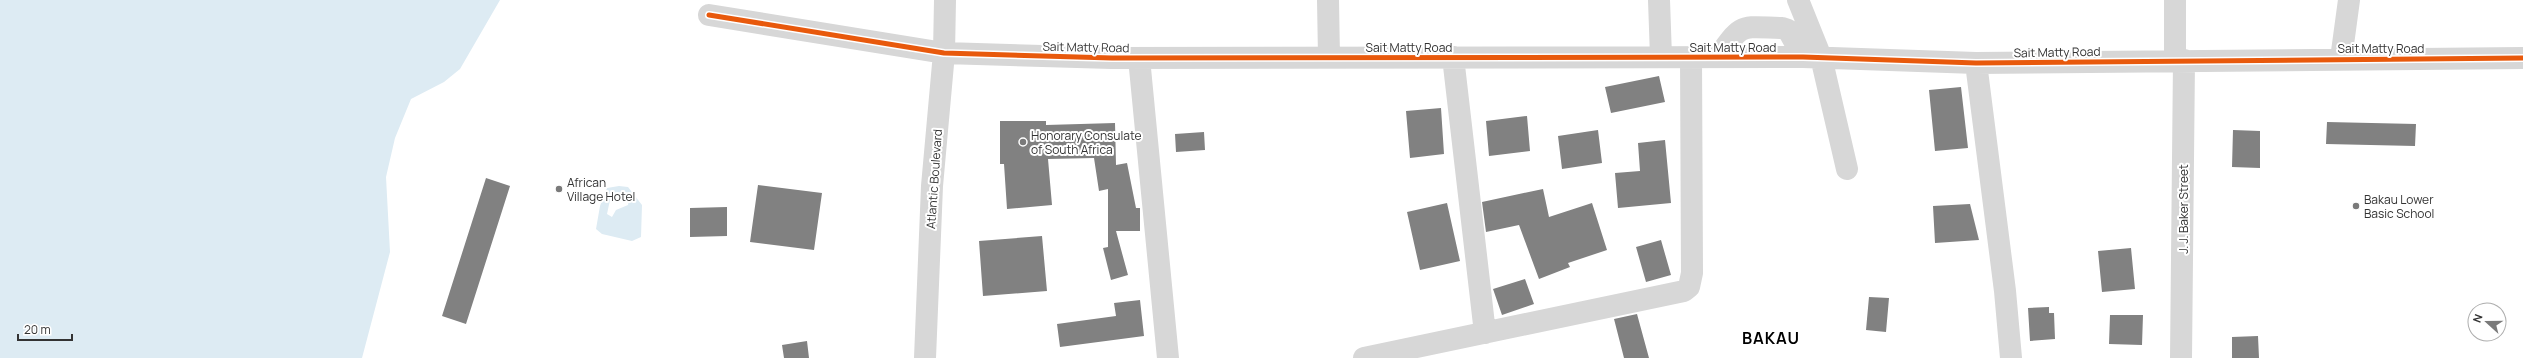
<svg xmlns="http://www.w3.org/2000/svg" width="2523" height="358" font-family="Manrope,sans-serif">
<rect width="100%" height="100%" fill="#fff"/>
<path fill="#ddebf3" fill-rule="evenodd" d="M0 0H500L460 69 444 82 411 99 395 138 386 177 390 252 362 358H0Z
M619 186 628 187 642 205 641 237 632 241 602 234 596 229 600 206 607 188ZM625 195 629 200 628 205 616 210 612 217 607 214 610 200Z"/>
<path fill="#818181" d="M1659 76 1665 102 1611 113 1605 87Z
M1961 87 1968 148 1935 151 1929 90Z
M1441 108 1444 154 1410 158 1406 111Z
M1527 116 1530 151 1489 156 1486 121Z
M1000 121H1046V125L1115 123 1116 165 1127 163 1136 208H1140V231H1116L1128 275 1111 280 1103 248 1108 247V189L1099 191 1094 158 1048 159 1052 205 1007 209 1004 164H1000Z
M2327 122 2416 124 2415 146 2326 144Z
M1598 130 1602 163 1562 169 1558 136Z
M2233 130 2260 131V168L2232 167Z
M1204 132 1205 150 1176 152 1175 134Z
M1665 140 1671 203 1618 208 1615 173 1640 171 1638 143Z
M486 178 510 186 466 324 442 316Z
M758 185 822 193 814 250 750 242Z
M1543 189 1549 217 1592 203 1607 250 1568 263 1570 267 1539 279 1519 225 1486 232 1482 202Z
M1447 203 1460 261 1420 270 1407 212Z
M1970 204 1979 240 1935 243 1933 206Z
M727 207V236L690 237V208Z
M1042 236 1047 291 983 296 979 241Z
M1661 240 1671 275 1646 282 1636 247Z
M2131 248 2135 289 2102 292 2098 251Z
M1525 279 1534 304 1502 315 1493 289Z
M1869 297 1889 298 1886 332 1866 330Z
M1140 300 1144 336 1060 347 1057 324 1116 316 1114 303Z
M2049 307V313H2054L2055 339 2030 341 2028 308Z
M1637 314 1649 358H1624L1614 319Z
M2110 315H2143L2142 345 2109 344Z
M2258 336 2259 358H2232V337Z
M807 341 809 358H784L782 345Z"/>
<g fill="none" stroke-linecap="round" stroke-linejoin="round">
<path stroke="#d7d7d7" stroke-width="22" d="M1328 0 1329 57
M1659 0 1661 57
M1798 0 1821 57 1847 169
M2175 0V60
M709 15 944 53 1112 58 1803 57 1976 63 2523 58
M1453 57 1485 333
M1718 57C1743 22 1740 27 1782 28L1788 30 1803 57
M1139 58 1168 358
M2341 59 2349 0
M1976 63 2005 291 2011 358
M925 358 932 186 944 53 945 0
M1364 358 1684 291 1689 287 1692 273 1691 57
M2181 358 2184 60"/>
<defs>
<path id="cycleway" d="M709 15 944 53 1112 58 1803 57 1976 63 2523 58"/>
</defs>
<use href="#cycleway" stroke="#fff" stroke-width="8"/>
<use href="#cycleway" stroke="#e8590c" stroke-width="5"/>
</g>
<g fill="#7a7a7a" stroke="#fff" stroke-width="1.5">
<circle cx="1023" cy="142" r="4"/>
<circle cx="559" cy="189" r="4"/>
<circle cx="2356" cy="206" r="4"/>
</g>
<g text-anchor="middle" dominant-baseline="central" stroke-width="4" stroke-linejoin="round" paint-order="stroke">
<g font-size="12" fill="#333" stroke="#fff">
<text transform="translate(1086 47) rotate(1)">Sait Matty Road</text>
<text x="1409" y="47">Sait Matty Road</text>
<text x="1733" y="47">Sait Matty Road</text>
<text x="2381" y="48">Sait Matty Road</text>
<text transform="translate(2057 52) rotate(-1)">Sait Matty Road</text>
<text transform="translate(934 179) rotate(-86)">Atlantic Boulevard</text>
<text transform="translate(2183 209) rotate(-90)">J. J. Baker Street</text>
</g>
<g font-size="12" fill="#333" stroke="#fff" text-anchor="start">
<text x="1031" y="135">Honorary Consulate<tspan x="1031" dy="14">of South Africa</tspan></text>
<text x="567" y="182">African<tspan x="567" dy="14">Village Hotel</tspan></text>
<text x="2364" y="199">Bakau Lower<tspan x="2364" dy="14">Basic School</tspan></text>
</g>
<g font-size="16" font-weight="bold" letter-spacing="1" fill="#000" stroke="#fff">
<text x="1771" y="338">BAKAU</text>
</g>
</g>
<g transform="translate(2487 322) rotate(291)"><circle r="19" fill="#ffffff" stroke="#adadad"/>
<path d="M0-3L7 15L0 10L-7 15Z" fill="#7a7a7a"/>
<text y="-6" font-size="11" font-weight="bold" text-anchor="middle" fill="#333333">N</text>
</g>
<path d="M18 334v6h54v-6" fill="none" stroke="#333333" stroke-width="2"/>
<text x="24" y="334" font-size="12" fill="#333333" stroke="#ffffff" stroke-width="3" paint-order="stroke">20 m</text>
</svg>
